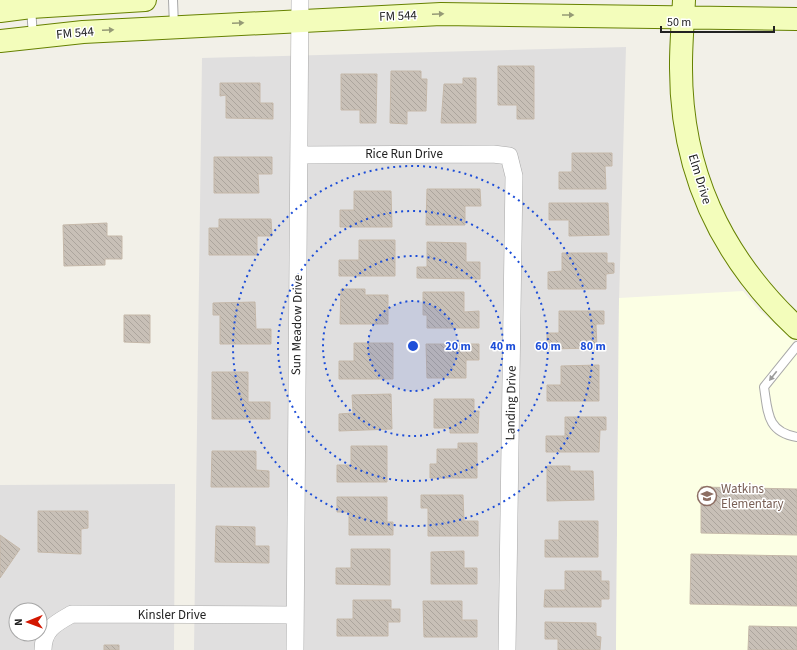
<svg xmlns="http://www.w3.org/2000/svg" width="797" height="650" font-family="'Source Sans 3',sans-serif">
<defs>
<pattern id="building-back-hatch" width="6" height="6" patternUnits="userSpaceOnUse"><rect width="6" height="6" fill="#c8c0b7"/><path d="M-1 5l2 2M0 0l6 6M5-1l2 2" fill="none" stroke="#aca59d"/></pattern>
</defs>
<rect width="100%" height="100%" fill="#f2f0e8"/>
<path fill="#e0dfdf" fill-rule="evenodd" d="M626 47 619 302 616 650H194L202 58Z
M175 484 174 650H0V485ZM16 610H40V634H16Z"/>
<path fill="#fcffe4" d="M743 291 759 310 797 343V650H616L619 298Z"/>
<path fill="url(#building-back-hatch)" stroke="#c5b8a9" d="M498 66H534V119H517V105H498Z
M391 71H421V79H427L426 111H407V124L390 123Z
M341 74H377L376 123H360V110H341Z
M463 78H476V123H441L444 84H463Z
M220 83H260V103H273V119L226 118V95L220 96Z
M572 153H612V166H605L606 189H559V172H572Z
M214 157H272V174H258L259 193H214Z
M427 189H480L481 206H465V225H426Z
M354 191H391L392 227H340V210H354Z
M549 203H608L609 235 569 236V220H549Z
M219 219H271L272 236H257V255H209V228H219Z
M107 223V236H122V259H105V265L64 266 63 225Z
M359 240H395V276H339V260H359Z
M427 242 466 243V262H480V279L417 278V267H427Z
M562 253H607V263H614V273L606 274V289H548V272L562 271Z
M341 289H365V295H388V324H340Z
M423 292H464V312L479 311V328H427V315H423Z
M255 302 256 329H271V344H220V315H213V303Z
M559 311H604V324H596L597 348 547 349V333H559Z
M124 315H150V343L124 342Z
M354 343H393V379H339V361H354Z
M426 344H479V360H466V378H427Z
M599 365V401H547V385H561V366Z
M212 372H248V402H270V419H212Z
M391 394 392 429 339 431V414L353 413 352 395Z
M434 399H474V411H479L478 433H450V428H434Z
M565 417H606V430H600L599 452H546V436H565Z
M458 443H477V478H430V464H437V449H458Z
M351 446H387V482H337V465H351Z
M212 451H256V470L269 471V487H211Z
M547 466H570V471H593L594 500 547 501Z
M701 487 797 489V535L701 533Z
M421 495H463L464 521H478V536H428V508H421Z
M337 497H387V522H393V535H349V512H337Z
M38 511H88V528L81 529V554L38 552Z
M559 521H598V557H545V540H559Z
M216 526 255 527V546H269V563L215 562Z
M0 535 20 549 0 578Z
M351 549H390V585L336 584V568H351Z
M464 551V568H477V584H431V552Z
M691 554 797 556V606L690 604Z
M565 571H601V581H609V599H601V607H544L545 590H565Z
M353 600H391V609H400V622H388V636H337V619H353Z
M423 601H462V620H477V637H424Z
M545 622 596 623V636L601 637 600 650H558V639H545Z
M749 626 797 627V650H748Z
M104 645H119V650H104Z"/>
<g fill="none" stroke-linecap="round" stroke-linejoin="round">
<defs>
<path id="lane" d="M173 0 174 26
M31 7 33 37
M797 346 764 387C768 413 767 432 797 437"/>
<path id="street" d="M299 155 493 154 509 156 514 176 507 650
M43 650C43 629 56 623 72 614L294 615
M295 650 300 0"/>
<path id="secondary" d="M684 0C683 21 681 43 681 64 680 170 720 256 797 328
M0 11 31 7 145 0
M0 41 83 32 441 14 797 19"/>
</defs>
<use href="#lane" stroke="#a9a9a9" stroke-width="10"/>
<use href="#street" stroke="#a9a9a9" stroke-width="18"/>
<use href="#secondary" stroke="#668100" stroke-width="24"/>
<use href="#lane" stroke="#fff" stroke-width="8"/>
<use href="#street" stroke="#fff" stroke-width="17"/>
<use href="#secondary" stroke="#f3fdbb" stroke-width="22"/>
</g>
<defs><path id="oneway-solid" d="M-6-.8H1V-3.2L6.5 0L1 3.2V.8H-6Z"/></defs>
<g fill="#959a76">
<use href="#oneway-solid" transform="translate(438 14) rotate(-2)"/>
<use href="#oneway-solid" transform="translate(568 15)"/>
<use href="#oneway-solid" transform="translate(238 23) rotate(-3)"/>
<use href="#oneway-solid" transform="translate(108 30) rotate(-3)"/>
</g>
<use fill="#9c9c9c" href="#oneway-solid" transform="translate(773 376) rotate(128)"/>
<circle cx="413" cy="346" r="45" fill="#1d4ed8" fill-opacity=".12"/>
<g fill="none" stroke="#1d4ed8" stroke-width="2" stroke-dasharray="2 4">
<circle cx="413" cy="346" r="45"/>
<circle cx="413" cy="346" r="90"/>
<circle cx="413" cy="346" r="135"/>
<circle cx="413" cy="346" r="180"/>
</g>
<defs>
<symbol id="school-ring" viewBox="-11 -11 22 22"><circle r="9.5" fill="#fff" stroke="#8d6e63" stroke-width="1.5"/><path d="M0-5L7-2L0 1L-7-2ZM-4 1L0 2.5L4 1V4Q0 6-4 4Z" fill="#8d6e63"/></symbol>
</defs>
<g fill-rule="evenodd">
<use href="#school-ring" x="696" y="485" width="22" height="22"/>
</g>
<g text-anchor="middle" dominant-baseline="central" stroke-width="3" stroke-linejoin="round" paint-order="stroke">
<g font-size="13" fill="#222" stroke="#fff">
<text transform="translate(398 16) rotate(-2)">FM 544</text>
<text transform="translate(75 33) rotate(-5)">FM 544</text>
<text x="404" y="154">Rice Run Drive</text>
<text transform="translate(700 179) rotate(73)">Elm Drive</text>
<text transform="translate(297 325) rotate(-89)">Sun Meadow Drive</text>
<text transform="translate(511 403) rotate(-89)">Landing Drive</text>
<text x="172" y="615">Kinsler Drive</text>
</g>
<g font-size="13" fill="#785e54" stroke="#fff" text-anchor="start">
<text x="721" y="489">Watkins<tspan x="721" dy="15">Elementary</tspan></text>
</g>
</g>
<circle cx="413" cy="346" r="6" fill="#1d4ed8" stroke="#fff" stroke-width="2"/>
<g font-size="12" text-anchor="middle" font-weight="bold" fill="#1d4ed8" stroke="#fff" stroke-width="3" stroke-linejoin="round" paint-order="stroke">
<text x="458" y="350">20 m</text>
<text x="503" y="350">40 m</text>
<text x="548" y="350">60 m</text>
<text x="593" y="350">80 m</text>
</g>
<g transform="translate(28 622) rotate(269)"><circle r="19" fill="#ffffff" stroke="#a7a7a7"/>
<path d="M0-3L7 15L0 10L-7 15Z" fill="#d31600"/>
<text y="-6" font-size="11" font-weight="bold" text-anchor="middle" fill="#222222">N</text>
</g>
<path d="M661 26v6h113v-6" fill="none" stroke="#222222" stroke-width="2"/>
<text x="667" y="26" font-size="12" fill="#222222" stroke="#ffffff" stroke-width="3" paint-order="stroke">50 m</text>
</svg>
